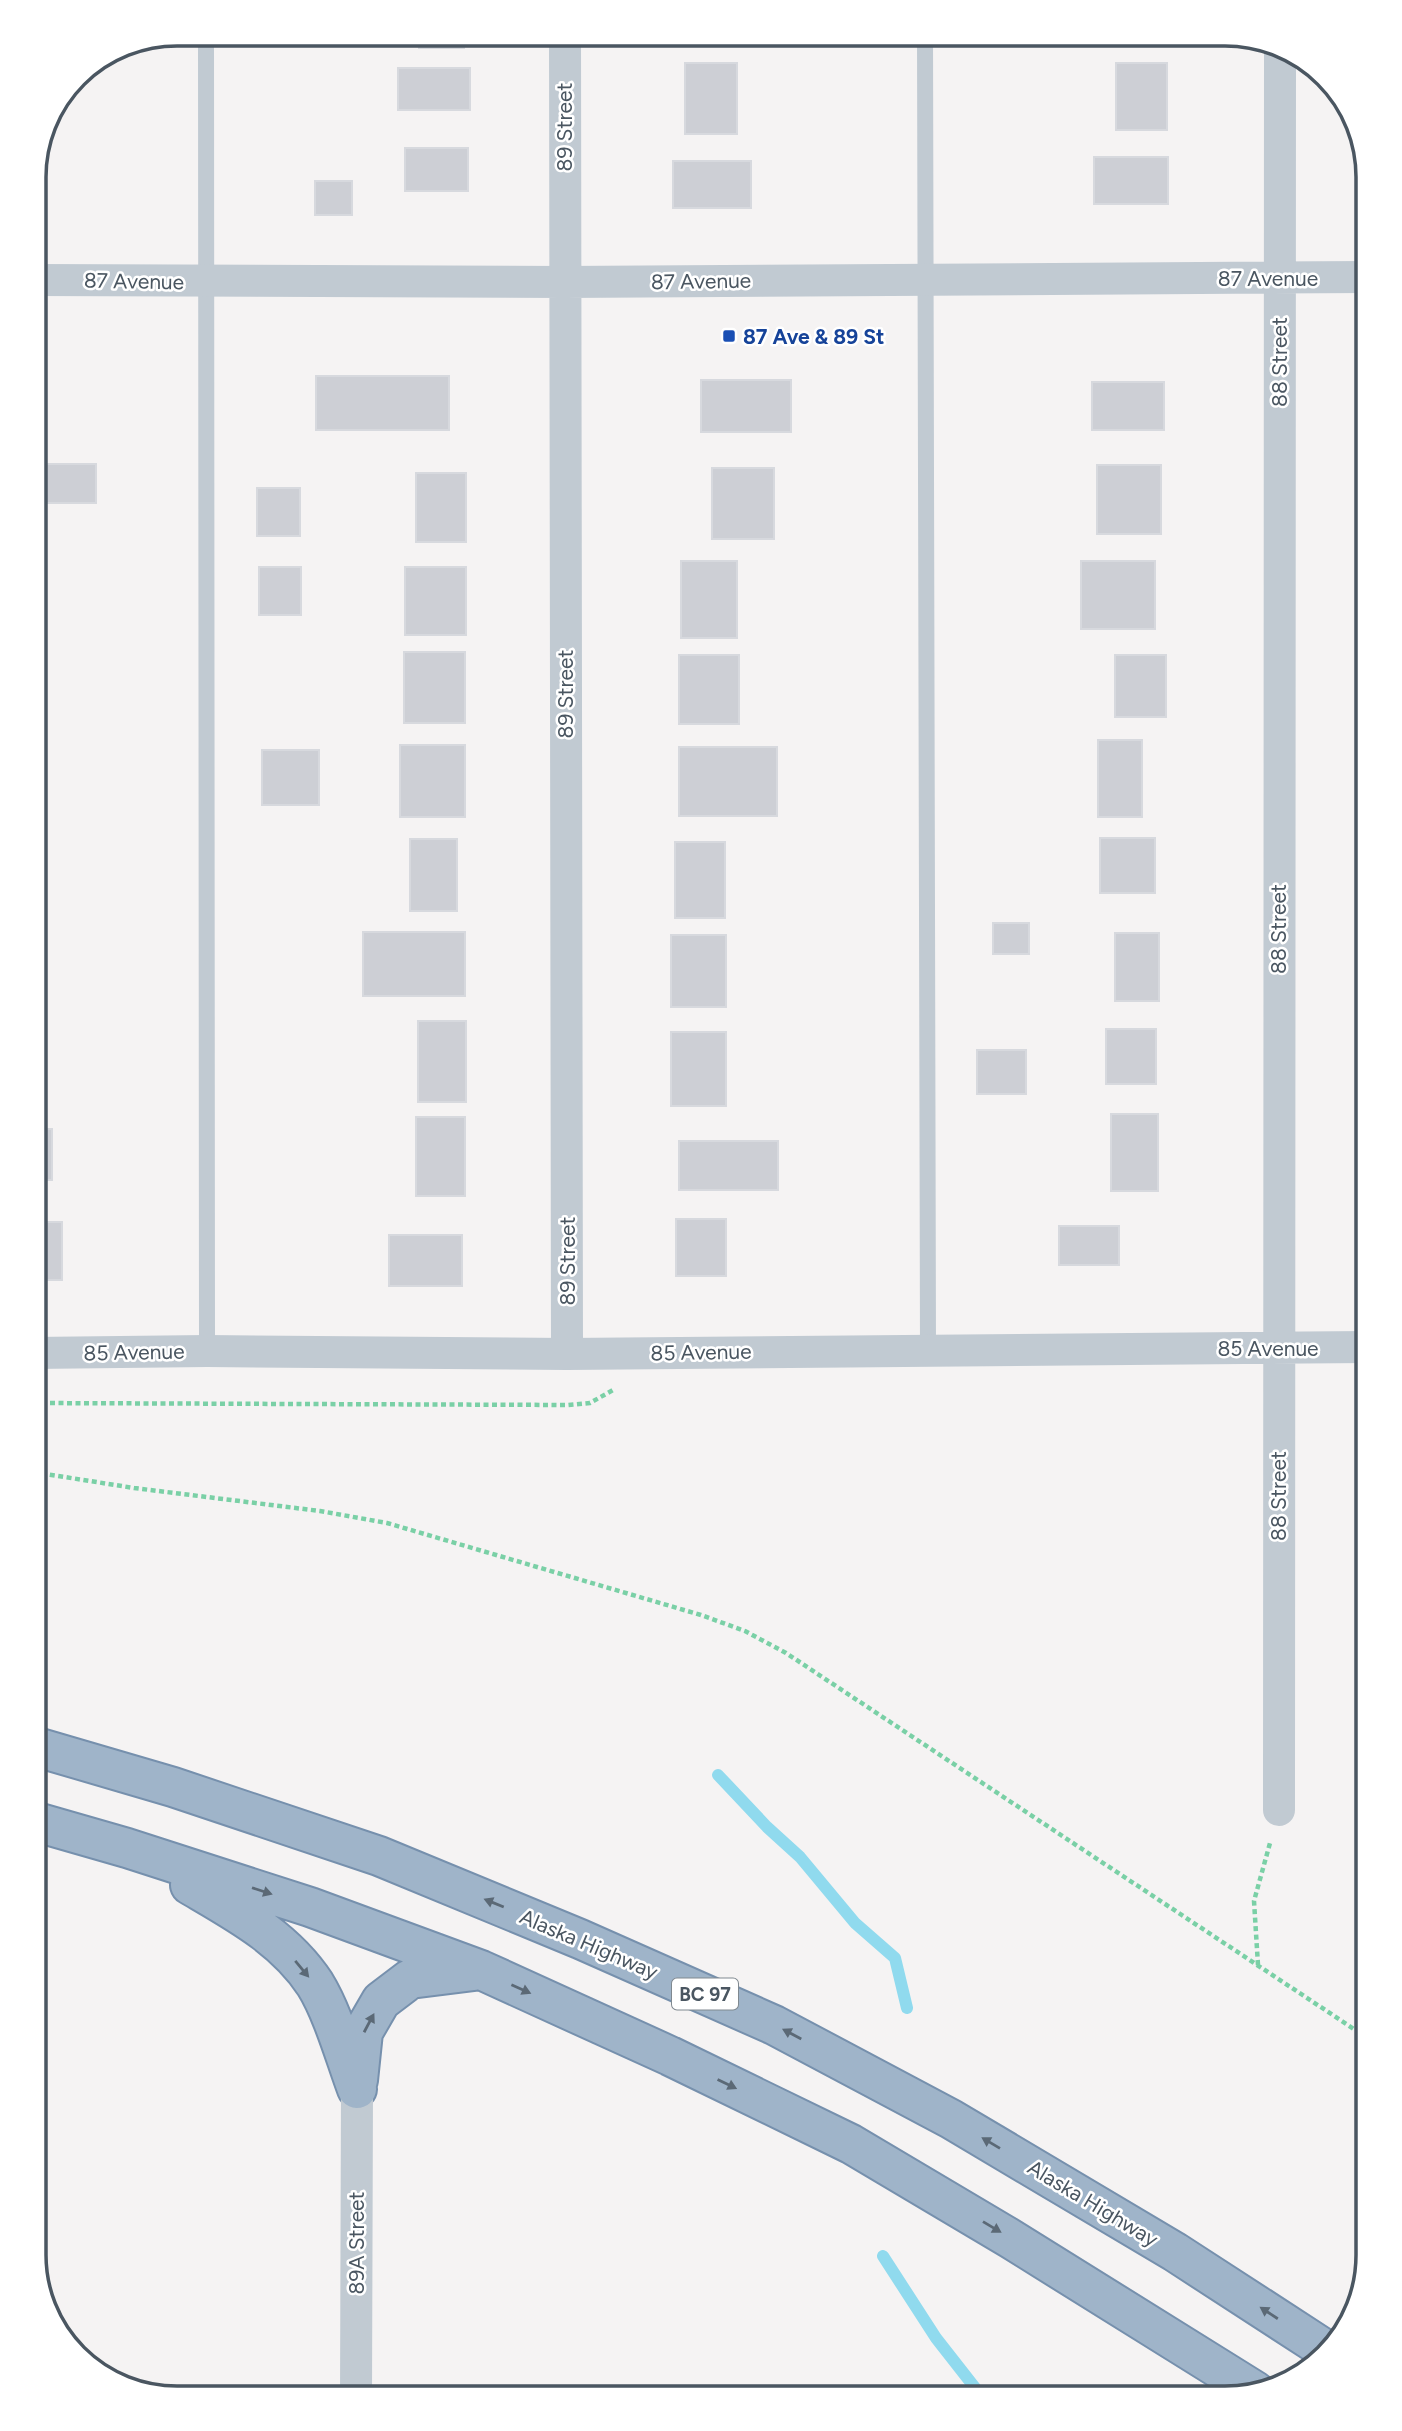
<svg xmlns="http://www.w3.org/2000/svg" width="1402" height="2431" font-family="Figtree,sans-serif">
<rect width="100%" height="100%" fill="#f5f3f3"/>
<g fill="none" stroke-linecap="round" stroke-linejoin="round">
<path stroke="#90daee" stroke-width="12" d="M718 1775 767 1827 800 1857 855 1923 895 1958 907 2008
M883 2256 936 2338 983 2398"/>
</g>
<path fill="#cdcfd5" stroke="#d7d9de" stroke-width="2" d="M419 33H464V48H419Z
M680 33H732V45H680Z
M1105 34H1165V45H1105Z
M685 63H737V134H685Z
M1116 63H1167V130H1116Z
M398 68H470V110H398Z
M405 148H468V191H405Z
M1094 157H1168V204H1094Z
M673 161H751V208H673Z
M315 181H352V215H315Z
M316 376H449V430H316Z
M701 380H791V432H701Z
M1092 382H1164V430H1092Z
M46 464H96V503H46Z
M1097 465H1161V534H1097Z
M712 468H774V539H712Z
M416 473H466V542H416Z
M257 488H300V536H257Z
M681 561H737V638H681Z
M1081 561H1155V629H1081Z
M259 567H301V615H259Z
M405 567H466V635H405Z
M404 652H465V723H404Z
M679 655H739V724H679Z
M1115 655H1166V717H1115Z
M1098 740H1142V817H1098Z
M400 745H465V817H400Z
M679 747H777V816H679Z
M262 750H319V805H262Z
M1100 838H1155V893H1100Z
M410 839H457V911H410Z
M675 842H725V918H675Z
M993 923H1029V954H993Z
M363 932H465V996H363Z
M1115 933H1159V1001H1115Z
M671 935H726V1007H671Z
M418 1021H466V1102H418Z
M1106 1029H1156V1084H1106Z
M671 1032H726V1106H671Z
M977 1050H1026V1094H977Z
M1111 1114H1158V1191H1111Z
M416 1117H465V1196H416Z
M33 1129H52V1180H33Z
M679 1141H778V1190H679Z
M676 1219H726V1276H676Z
M33 1222H62V1280H33Z
M1059 1226H1119V1265H1059Z
M389 1235H462V1286H389Z"/>
<g fill="none" stroke-linecap="round" stroke-linejoin="round">
<defs>
<path id="trunk" d="M33 1746 173 1787 379 1856 580 1939 774 2025 951 2119 1175 2252 1326 2350
M33 1821 127 1848 310 1907 481 1970 670 2056 851 2144 1011 2239 1255 2391
M190 1885C236 1912 285 1938 315 1984 333 2013 345 2057 357 2089
M358 2080 363 2032 381 2001 410 1979 474 1971"/>
</defs>
<use href="#trunk" stroke="#7690ad" stroke-width="42"/>
<path stroke="#7ad0a6" stroke-width="4.5" stroke-dasharray="5 3.5" stroke-linecap="butt" d="M33 1403 568 1405 590 1403 613 1390
M33 1472 134 1488 320 1511 387 1523 701 1615 745 1631 786 1653 1369 2039
M1258 1965 1254 1901 1270 1843"/>
<path stroke="#c1cad2" stroke-width="16" d="M206 33 207 1351
M925 33 928 1349"/>
<path stroke="#c1cad2" stroke-width="32" d="M565 33 567 1354
M34 280 564 282 1369 277
M33 1353 207 1351 567 1354 1369 1347
M1279 1810 1280 49
M356 2398 357 2089"/>
<use href="#trunk" stroke="#9fb4c9" stroke-width="38"/>
</g>
<defs><path id="oneway-solid" d="M-6-.8H1V-3.2L6.5 0L1 3.2V.8H-6Z" transform="scale(1.75)"/></defs>
<g fill="#5b6976">
<use href="#oneway-solid" transform="translate(262 1891) rotate(18)"/>
<use href="#oneway-solid" transform="translate(494 1903) rotate(-158)"/>
<use href="#oneway-solid" transform="translate(302 1969) rotate(50)"/>
<use href="#oneway-solid" transform="translate(521 1989) rotate(24)"/>
<use href="#oneway-solid" transform="translate(369 2023) rotate(-62)"/>
<use href="#oneway-solid" transform="translate(792 2034) rotate(-152)"/>
<use href="#oneway-solid" transform="translate(727 2084) rotate(26)"/>
<use href="#oneway-solid" transform="translate(991 2143) rotate(-149)"/>
<use href="#oneway-solid" transform="translate(992 2227) rotate(31)"/>
<use href="#oneway-solid" transform="translate(1269 2313) rotate(-147)"/>
</g>
<rect fill="#1a4fb4" stroke="#fff" stroke-width="2.5" x="722" y="329" width="14" height="14" rx="3.5"/>
<g text-anchor="middle" dominant-baseline="central" stroke-width="5" stroke-linejoin="round" paint-order="stroke">
<rect fill="#fff" stroke="#808990" stroke-width="2" x="672" y="1978.5" width="66" height="31" rx="5"/>
<g font-size="19" font-weight="bold" fill="#4a5661">
<text x="705" y="1994">BC 97</text>
</g>
<g font-size="21" fill="#4a5661" stroke="#fff">
<text transform="translate(564 127) rotate(-90)">89 Street</text>
<text x="1268" y="278">87 Avenue</text>
<text transform="translate(134 281) rotate(1)">87 Avenue</text>
<text transform="translate(701 281) rotate(-1)">87 Avenue</text>
<text transform="translate(1279 362) rotate(-90)">88 Street</text>
<text transform="translate(565 694) rotate(-90)">89 Street</text>
<text transform="translate(1278 929) rotate(-90)">88 Street</text>
<text transform="translate(567 1261) rotate(-90)">89 Street</text>
<text x="1268" y="1348">85 Avenue</text>
<text transform="translate(134 1352) rotate(-1)">85 Avenue</text>
<text transform="translate(701 1352) rotate(-1)">85 Avenue</text>
<text transform="translate(1278 1496) rotate(-90)">88 Street</text>
<text transform="translate(589 1944) rotate(23)">Alaska Highway</text>
<text transform="translate(1093 2203) rotate(31)">Alaska Highway</text>
<text transform="translate(356 2243) rotate(-90)">89A Street</text>
</g>
<g font-size="21" font-weight="bold" fill="#164399" stroke="#fff" text-anchor="start">
<text x="743" y="336">87 Ave &amp; 89 St</text>
</g>
</g>
<path d="M0 0H1402V2431H0ZM177 46H1225A131 131 0 0 1 1356 177V2255A131 131 0 0 1 1225 2386H177A131 131 0 0 1 46 2255V177A131 131 0 0 1 177 46Z" fill="#fff" fill-rule="evenodd"/>
<path fill="none" stroke="#4a5661" stroke-width="3.5" d="M177 46H1225A131 131 0 0 1 1356 177V2255A131 131 0 0 1 1225 2386H177A131 131 0 0 1 46 2255V177A131 131 0 0 1 177 46Z"/>
</svg>
